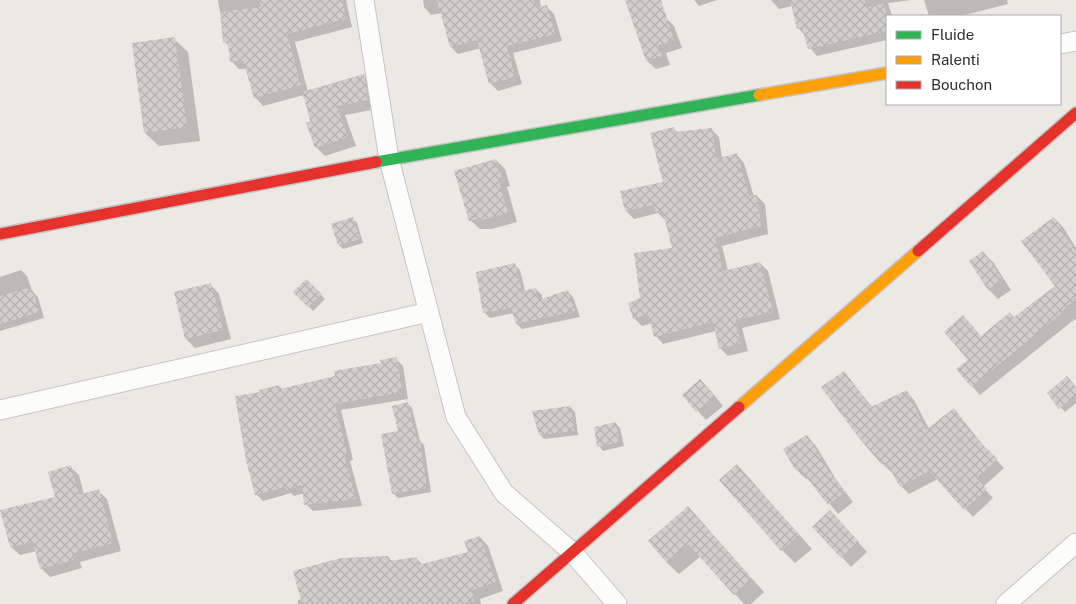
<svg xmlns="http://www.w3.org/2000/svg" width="1076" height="604" font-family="'Public Sans',sans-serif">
<defs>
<pattern id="building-cross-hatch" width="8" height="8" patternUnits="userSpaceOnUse" patternTransform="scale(1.25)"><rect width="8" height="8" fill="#d1cecb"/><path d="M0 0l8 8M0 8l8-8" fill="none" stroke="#b4b1af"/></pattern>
</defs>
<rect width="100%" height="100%" fill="#ece8e4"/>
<path fill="#0003" d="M218 0H346L352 27 295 42 308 92 364 76 372 85 377 109 345 115 356 146 325 156 316 147 304 95 263 106 255 97 247 69H239L231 61 230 47 225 42Z
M423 0H540L541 8 546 6 554 14 562 41 513 53 522 84 498 91 490 83 481 48 458 54 451 47 442 13 431 15 424 7Z
M627 0H657L666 18 674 26 682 48 666 53 670 65 656 69 647 61Z
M694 0H717L699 6Z
M771 0H911L888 3 892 16H887V40L817 56 810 48 806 36 798 28 792 6 779 9Z
M924 0H1007L1008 4 961 16H929Z
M174 39 188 52 200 141 159 146 145 133Z
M673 128 678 133 711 129 719 137 722 158 737 155 744 163 754 197 757 196 765 204 768 234 722 246 728 271 760 263 768 271 780 319 742 328 748 351 728 356 720 348 716 331 663 344 656 336 652 323 642 326 634 318 642 299 674 249 665 220 658 213 634 219 626 211 665 183Z
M496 160 505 169 510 186 507 187 517 222 492 229H480L470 220Z
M1054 218 1063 227 1076 248V257Z
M353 219 357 223 363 243 343 249 339 245Z
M983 253 993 262 1011 290 998 299 989 290 970 262Z
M515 265 520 270 525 291 536 289 542 295V300L567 291 573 297 580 317 522 329 517 324 514 313 490 318 484 312Z
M21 270 27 276 32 291 38 297 44 318 0 331V277Z
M306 280 325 299 313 311 295 292Z
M210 284 219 294 231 339 195 348 186 339Z
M1076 287V321L1075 319 980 395 972 386 969 360 981 337Z
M396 359 403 366 408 399 341 410 353 460 350 461 362 506 313 511 306 504 305 493 294 496 291 493 263 501 256 494 261 393 279 386 283 390 382 364Z
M844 372 873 408 907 392 914 400 929 429 954 410 988 451 1004 468 983 487 993 498 973 517 938 479 909 494 901 486 892 471 891 472 883 464Z
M1076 388V403L1065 412 1048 393Z
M710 390 723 406 706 420 684 396Z
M407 403 412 408 420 441 424 445 431 492 398 498 393 493 399 432Z
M570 407 575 412 578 435 544 439 540 435Z
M616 424 620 428 624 446 603 451 599 446Z
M807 436 816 446 837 481 853 502 838 514 809 478 806 479 797 470Z
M737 465 812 549 795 563 782 550Z
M70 467 79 475 84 495 98 491 107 499 121 551 80 562 82 568 50 577 41 568 37 551 20 555 11 547 2 511 56 498Z
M700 520 764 592 751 604H744L701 556 679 574 666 562Z
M839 521 867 552 851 567 814 527Z
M480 537 488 546 503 591 480 599 481 604H345L388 557 392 561 416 558 423 565 469 553Z
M302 599 326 604H298V600Z"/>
<path fill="url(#building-cross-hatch)" d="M260 0H343L345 19 287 34 301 85 254 98 243 60 230 62 228 42 223 43 220 12 261 7Z
M437 0H534L536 8 547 5 555 34 507 46 515 77 489 84 477 40 450 47Z
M625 0H661L674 40 658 45 662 56 646 61Z
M790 0H865L866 8 884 3 887 17V31L808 49 802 27 797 29Z
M175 37 187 127 144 133 132 43Z
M364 74 368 100 337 106 348 137 315 148 306 123 311 121 302 92Z
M674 127 675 132 712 128 716 159 737 153 749 196 757 195 761 226 715 238 723 271 760 262 773 312 735 320 741 343 719 349 713 322 654 337 649 316 647 314 633 319 628 303 640 298 634 253 672 248 663 212 656 213 654 205 625 211 620 191 663 182 650 133Z
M496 159 502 177 498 178 508 213 481 220V218L469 221 454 171Z
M353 217 360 239 338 245 331 224Z
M1054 217 1076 252V298L1057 317 971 387 956 369 968 360 944 332 963 315 981 336 1010 312 1014 317 1055 286 1021 241Z
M983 251 1003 280 988 290 969 261Z
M515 263 522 291 536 288 538 300 568 290 575 311 516 324 511 308 483 313 476 272Z
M306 279 322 294 308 307 293 292Z
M211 283 223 330 185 339 174 292Z
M28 288 29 291 33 290 39 312 0 324V296Z
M397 357 402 392 335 404 347 453 344 454 356 499 304 505 302 485 286 490 285 487 255 495 246 460 235 396 260 392 259 390 279 385 280 389 335 376 334 371 381 363 380 360Z
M844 371 871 407 907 390 926 430 954 408 980 442 998 459 976 478 987 489 964 510 929 471 900 487 886 462 882 465 859 438 821 387Z
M1067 376 1076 387V395L1059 409 1047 393Z
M700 379 715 396 696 412 682 395Z
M408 402 417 440H420L427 488 392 494 381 434 398 431 392 406Z
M571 406 574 431 539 435 532 411Z
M616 422 620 442 597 447 594 427Z
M807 435 828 470 845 492 828 505 800 469 796 471 783 449Z
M737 464 799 535 781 551 719 480Z
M71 465 79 495 99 489 113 543 72 554 74 560 40 569 33 542 10 547 0 510 55 497 48 472Z
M688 506 752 579 734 595 688 544 666 562 648 541Z
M830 510 859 542 841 558 812 527Z
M480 536 496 582 472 590 474 602 459 604H302L293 571 341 558 388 556 389 561 417 557 418 565 468 552 464 541Z"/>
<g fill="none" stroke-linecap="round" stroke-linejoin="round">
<defs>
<path id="street" d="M364 0 389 159 456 417 504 493 572 552 617 604
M1060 44 1076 41
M0 410 429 312
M1006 604 1076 543"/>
<path id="fast" d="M376 162 759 95"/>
<path id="slow" d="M759 95 887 73
M739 407 918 251"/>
<path id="jam" d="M0 234 376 162
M918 251 1076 113
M513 604 739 407"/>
</defs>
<use href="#street" stroke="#c5c4c5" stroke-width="21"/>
<use href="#fast" stroke="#c5c4c5" stroke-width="14"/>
<use href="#slow" stroke="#c5c4c5" stroke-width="14"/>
<use href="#jam" stroke="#c5c4c5" stroke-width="14"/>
<use href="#street" stroke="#fcfcfb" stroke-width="19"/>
<use href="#fast" stroke="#30b455" stroke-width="11"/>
<use href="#slow" stroke="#ff9f0a" stroke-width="11"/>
<use href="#jam" stroke="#e5322d" stroke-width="11"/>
</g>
<rect x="886" y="15" width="175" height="90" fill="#ffffff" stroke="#ababab"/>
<rect x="896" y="31" width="25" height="8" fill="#30b455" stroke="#ababab"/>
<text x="931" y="40" font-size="15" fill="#2e2e2e">Fluide</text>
<rect x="896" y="56" width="25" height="8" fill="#ff9f0a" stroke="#ababab"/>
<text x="931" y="65" font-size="15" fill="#2e2e2e">Ralenti</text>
<rect x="896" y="81" width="25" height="8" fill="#e5322d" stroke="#ababab"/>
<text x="931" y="90" font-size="15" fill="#2e2e2e">Bouchon</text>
</svg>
